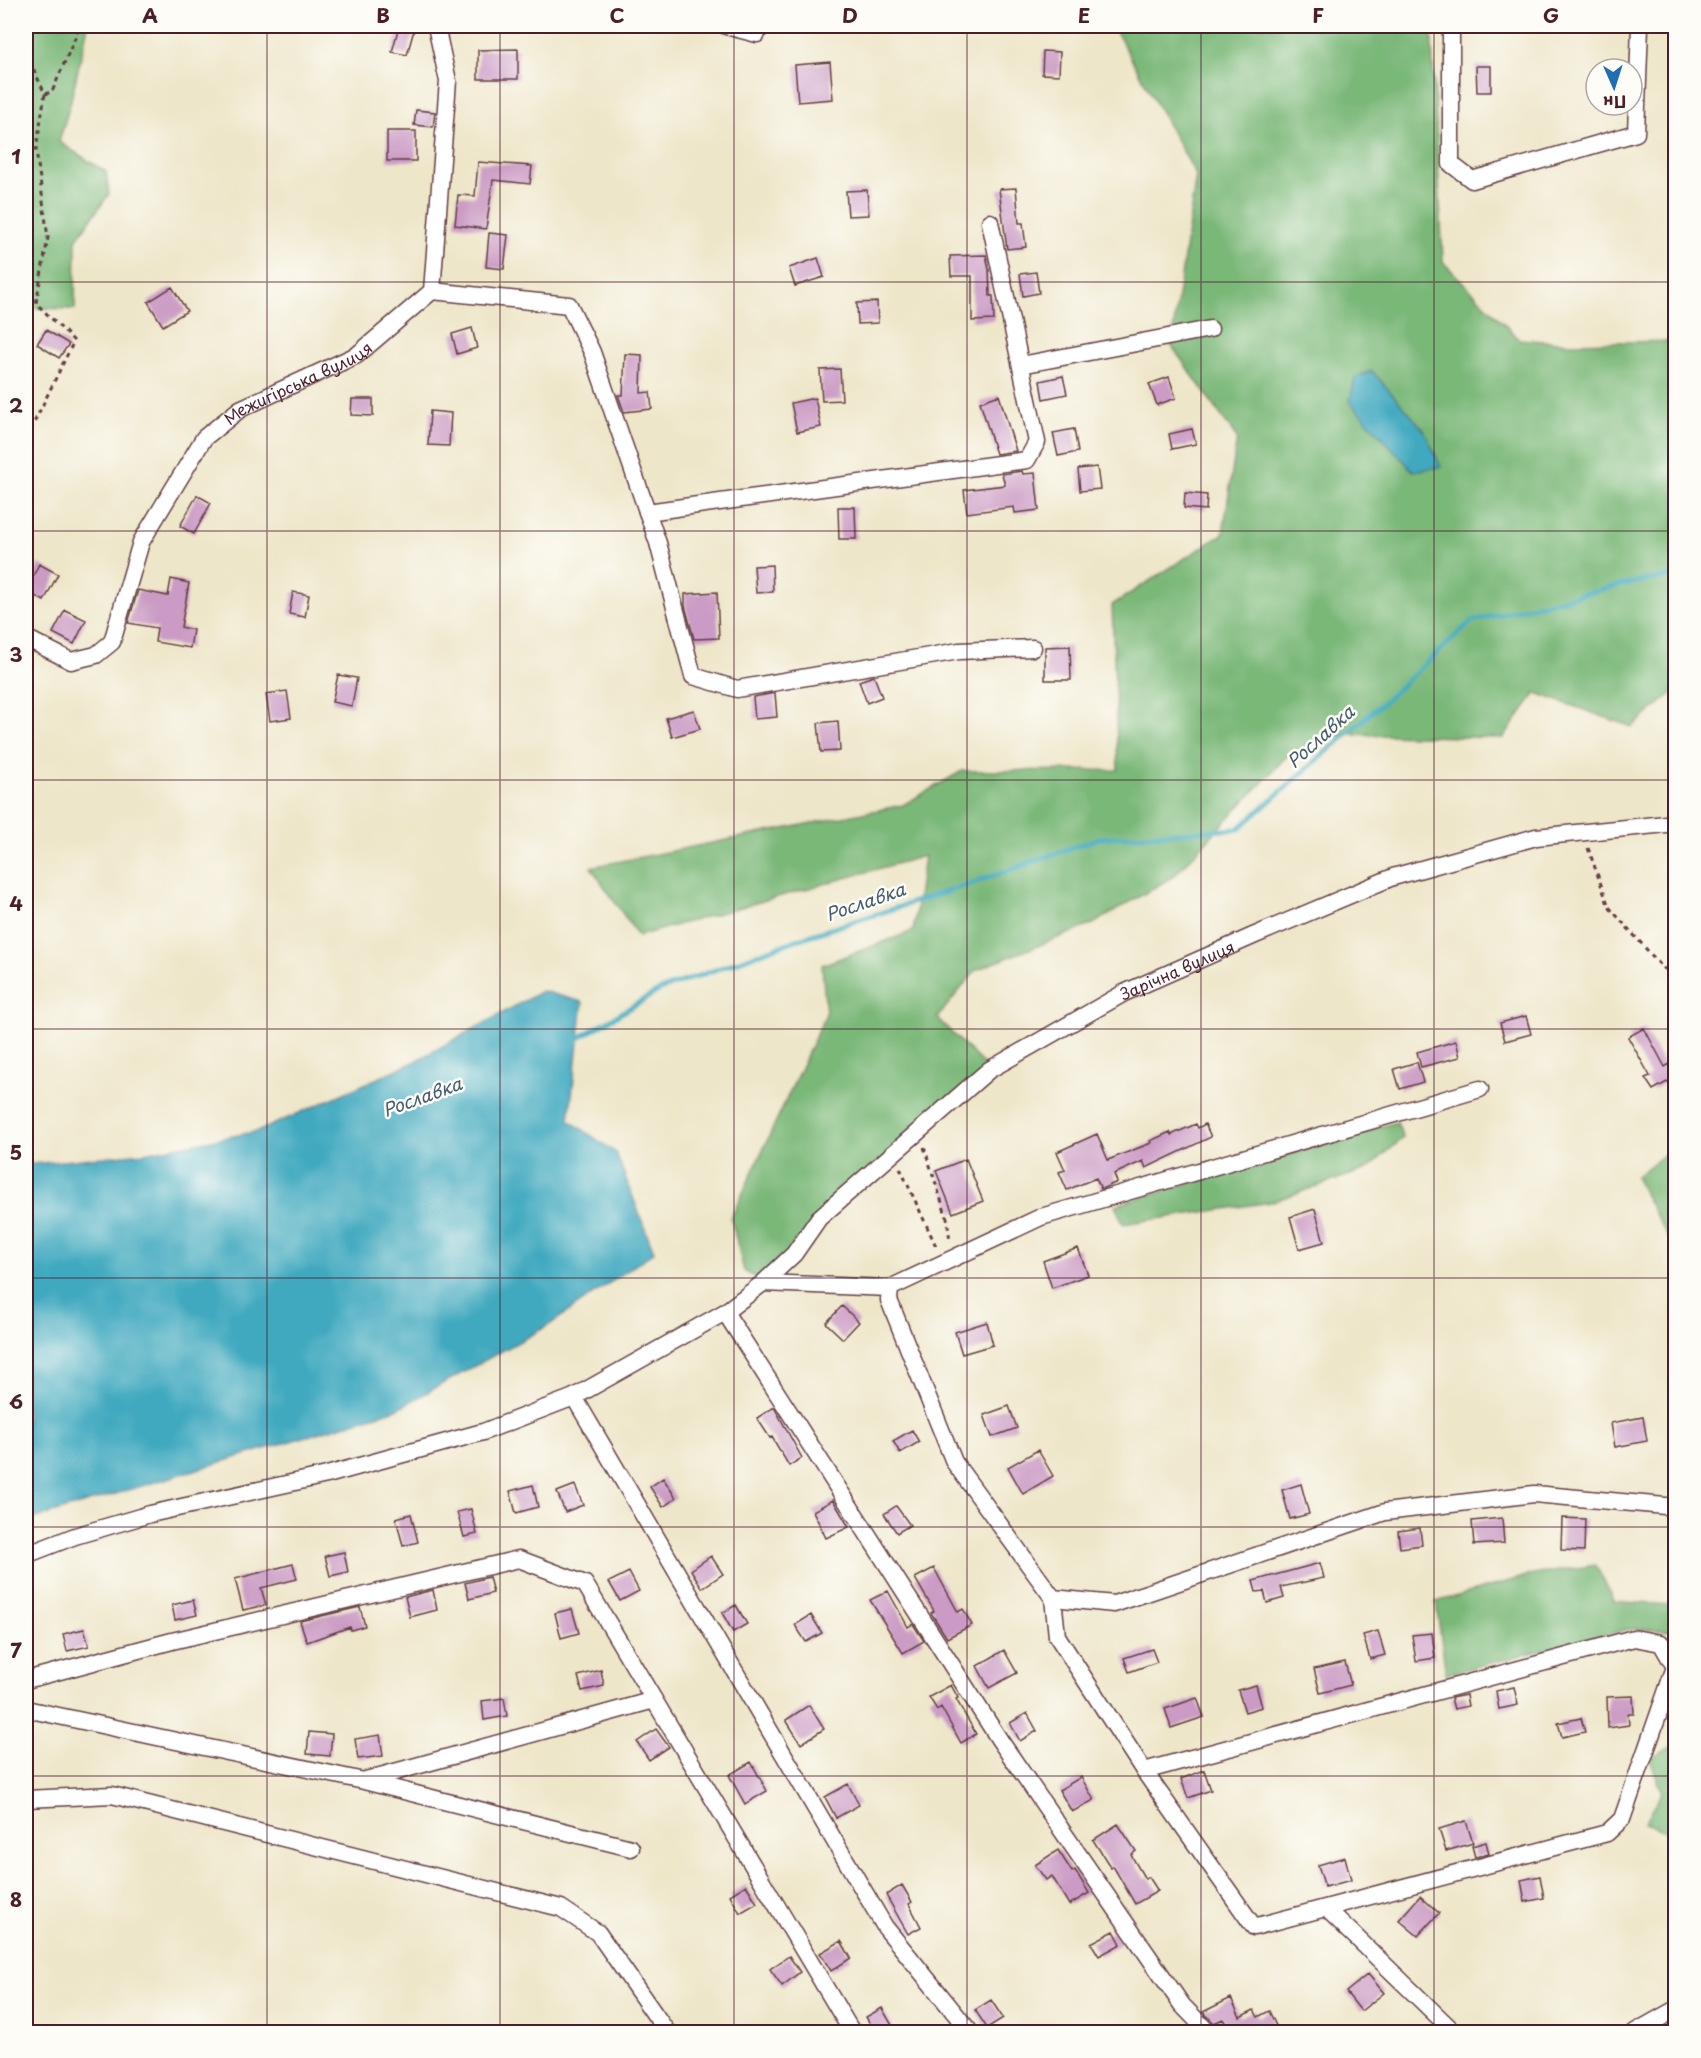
<svg xmlns="http://www.w3.org/2000/svg" width="1701" height="2058" font-family="'Playpen Sans',sans-serif">
<rect width="100%" height="100%" fill="#fdfcf7"/>
<filter id="ink" filterUnits="userSpaceOnUse"><feTurbulence type="fractalNoise" baseFrequency=".0167" numOctaves="2"/><feDisplacementMap in="SourceGraphic" scale="12" xChannelSelector="R" yChannelSelector="G"/><feConvolveMatrix kernelMatrix="1 2 1 2 8 2 1 2 1" color-interpolation-filters="sRGB"/></filter>
<filter id="wash" filterUnits="userSpaceOnUse"><feTurbulence type="fractalNoise" baseFrequency=".008" numOctaves="4" result="noise"/><feDisplacementMap in="SourceGraphic" scale="24" xChannelSelector="R" yChannelSelector="G"/><feGaussianBlur stdDeviation="1.35" result="paint"/><feColorMatrix in="noise" values="0 0 0 0 0 0 0 0 0 0 0 0 0 0 0 0 0 1.4 0 .05"/><feComposite in="paint" operator="in"/></filter>
<g filter="url(#wash)">
<rect width="100%" height="100%" fill="#eee6c9"/>
<path fill="#7ab878" stroke="#626c52" stroke-width="1.5" d="M26 26H88L70 104 59 142 106 172 109 194 76 240 75 309 29 308 26 297Z
M1113 26H1431L1443 262 1519 339 1569 343 1675 341V691L1632 727 1536 693 1503 738 1342 734 1287 756 1174 876 1093 924 976 970 937 1018 989 1070 819 1218 763 1283 744 1271 731 1218 826 1014 822 965 913 931 924 856 638 936 591 867 903 805 962 771 1118 770 1112 605 1223 534 1237 438 1171 345 1196 175Z
M1397 1122 1403 1138 1367 1169 1271 1202 1123 1224 1115 1205Z
M1675 1147V1250L1635 1177Z
M1596 1565 1614 1602 1675 1605V1636L1673 1631 1630 1629 1446 1674 1436 1602 1527 1576Z
M1675 1745V1835L1645 1823 1662 1791 1650 1759Z"/>
<path fill="#3fa9bf" stroke="#446475" stroke-width="1.5" d="M1372 371 1424 430 1441 467 1413 471 1350 402 1355 377Z
M542 991 583 1002 569 1120 616 1153 654 1252 549 1325 397 1409 26 1521V1160L31 1164 144 1153 259 1131 416 1061Z"/>
<g fill="none" stroke-linecap="round" stroke-linejoin="round">
<path stroke="#3fa9bf" stroke-width="5" d="M574 1041 660 990 799 939 961 887 1099 838 1238 829 1386 700 1472 621 1629 583 1676 576"/>
</g>
<g id="blocks">
<path fill="#cb9bc5" d="M399 26 414 30 407 55 392 52Z
M518 49V79H478V50Z
M1043 51 1060 52 1059 75 1042 74Z
M830 62 833 99 798 102 795 65Z
M1476 66H1491V92H1477Z
M416 110 435 112 433 127 414 125Z
M387 131H416V161H387Z
M478 162 532 166 530 184 493 180 486 229 455 225 458 195 475 196Z
M1016 188 1019 223H1023L1026 247 1007 249 999 189Z
M867 190 869 215 848 216 846 191Z
M489 233 508 235 504 269 486 267Z
M986 255 989 270 990 296H993L994 320 972 321V276H951L950 256Z
M818 258 824 277 795 286 789 268Z
M1036 272 1039 293 1023 296 1020 274Z
M172 287 187 311 163 326 148 302Z
M877 302 878 323 858 324 857 303Z
M472 328 477 348 457 354 452 334Z
M46 330 69 344 59 358 37 344Z
M625 354 642 355 641 393 650 392 652 409 624 412 618 395H623Z
M840 369 842 400 822 401 820 370Z
M1063 376 1067 394 1043 399 1040 381Z
M1169 377 1176 398 1157 405 1149 384Z
M999 395 1016 451 996 454 980 402Z
M815 398 821 427 797 432 791 403Z
M352 399H373V416L351 415Z
M430 411 451 413 449 446 428 445Z
M1074 429 1078 452 1058 456 1053 433Z
M1192 429 1196 444 1172 449 1169 434Z
M1097 467 1100 489 1080 491 1078 469Z
M1022 471 1023 474 1035 473 1039 510 1015 513 1014 507 967 513 964 490 1005 485 1002 474Z
M1185 493 1207 495 1206 510 1184 508Z
M197 495 211 503 194 534 180 526Z
M838 507H855L856 539H839Z
M39 564 58 574 44 601 26 591Z
M772 565 773 592 756 593 754 566Z
M171 579 189 583 181 627 193 630 190 648 155 642 157 628 128 623 138 590 168 596Z
M293 592 309 595 305 617 289 614Z
M717 592 719 638 694 639 685 606V594Z
M65 610 86 620 74 644 53 633Z
M1070 646 1071 680H1045V647Z
M338 675 357 678 352 706 332 702Z
M874 676 882 697 867 703 859 681Z
M287 691 291 718 270 721 266 694Z
M775 693 777 717 755 719 753 697Z
M694 710 700 729 672 737 666 718Z
M838 721 840 751 821 752 818 723Z
M1526 1016 1531 1034 1505 1041 1500 1023Z
M1644 1028 1665 1067 1676 1060V1077L1653 1090 1645 1078 1650 1076 1628 1037Z
M1456 1041 1460 1057 1421 1067 1417 1052Z
M1417 1062 1423 1082 1400 1089 1394 1069Z
M1196 1124 1198 1128 1205 1124 1211 1137 1146 1168 1143 1161 1114 1174 1117 1182 1106 1187 1101 1189 1096 1178 1067 1190 1059 1172 1065 1170 1057 1152 1097 1134 1108 1160 1151 1143 1150 1141 1170 1132 1171 1135Z
M966 1159 983 1201 953 1213 936 1171Z
M1315 1209 1324 1242 1299 1249 1290 1217Z
M1078 1248 1088 1275 1052 1288 1043 1261Z
M842 1306 859 1322 843 1339 826 1323Z
M987 1322 993 1345 962 1354 955 1332Z
M1009 1406 1017 1428 992 1437 984 1415Z
M774 1407 802 1458 789 1466 772 1437 770 1438 757 1418Z
M1643 1417 1647 1441 1615 1447 1611 1423Z
M912 1430 919 1442 900 1453 893 1441Z
M1038 1450 1053 1476 1023 1494 1008 1467Z
M663 1478 676 1498 663 1507 650 1487Z
M1301 1484 1309 1514 1290 1519 1282 1490Z
M533 1485 538 1507 516 1513 510 1491Z
M575 1485 583 1505 565 1512 557 1492Z
M833 1500 849 1527 826 1538 813 1511Z
M896 1506 910 1525 897 1533 884 1514Z
M471 1509 477 1534 464 1537 457 1512Z
M411 1514 418 1542 403 1546 396 1518Z
M1502 1518 1504 1543 1474 1545 1472 1521Z
M1562 1518 1585 1519 1584 1551 1561 1550Z
M1420 1528 1422 1545 1400 1548 1398 1531Z
M344 1552 348 1572 330 1576 325 1556Z
M711 1556 723 1574 702 1588 691 1570Z
M1320 1563 1324 1578 1281 1587 1284 1598 1267 1603 1264 1591 1256 1592 1253 1581Z
M293 1564 297 1579 261 1588 266 1605 243 1610 235 1579Z
M934 1568 958 1612 963 1609 972 1625 947 1638 931 1613 934 1611 915 1578Z
M629 1572 639 1591 620 1601 609 1582Z
M489 1577 493 1593 469 1599 465 1583Z
M433 1590 437 1610 410 1617 405 1597Z
M888 1591 908 1627 913 1624 924 1641 903 1653 870 1600Z
M193 1600 197 1615 175 1620 172 1605Z
M736 1605 747 1624 733 1632 722 1613Z
M360 1607 365 1626 351 1630 350 1627 307 1642 300 1621Z
M572 1609 579 1633 561 1638 555 1613Z
M811 1615 822 1633 806 1642 795 1625Z
M84 1629 89 1646 67 1651 63 1634Z
M1378 1631 1385 1655 1370 1659 1363 1635Z
M1432 1633 1435 1658 1416 1661 1412 1635Z
M1152 1649 1157 1662 1129 1672 1124 1658Z
M1004 1650 1017 1673 989 1688 977 1666Z
M1345 1662 1351 1685 1320 1693 1314 1669Z
M601 1670 604 1686 582 1691 578 1676Z
M951 1685 958 1698 956 1699 976 1734 961 1743 941 1707 937 1710 929 1697Z
M1256 1685 1262 1707 1245 1712 1238 1690Z
M1514 1687 1518 1705 1499 1709 1496 1691Z
M1466 1695 1468 1706 1454 1709 1451 1698Z
M1633 1696 1634 1714H1628L1629 1725 1608 1728 1607 1697Z
M504 1698 507 1716 484 1720 482 1701Z
M1197 1698 1204 1717 1171 1728 1165 1709Z
M809 1705 824 1729 801 1744 786 1720Z
M1027 1713 1037 1731 1020 1741 1010 1723Z
M1581 1718 1585 1732 1562 1737 1558 1723Z
M656 1729 669 1747 649 1760 637 1742Z
M309 1732 332 1734 330 1756 307 1754Z
M380 1735 383 1756 358 1759 355 1739Z
M751 1762 767 1791 745 1804 729 1775Z
M1204 1770 1211 1790 1188 1798 1181 1779Z
M1081 1777 1094 1800 1072 1812 1059 1790Z
M848 1784 859 1805 836 1818 825 1797Z
M1466 1821 1473 1843 1446 1851 1439 1829Z
M1118 1824 1136 1851 1131 1855 1145 1879 1149 1877 1158 1891 1135 1904 1113 1866 1111 1868 1093 1840Z
M1486 1842 1489 1854 1475 1857 1472 1846Z
M1058 1850 1072 1872 1075 1870 1089 1893 1069 1905 1052 1876 1046 1880 1035 1865Z
M1345 1857 1351 1880 1325 1887 1318 1865Z
M1540 1876 1544 1898 1525 1902 1521 1880Z
M746 1885 757 1903 740 1913 730 1895Z
M902 1885 912 1902 909 1904 921 1927 908 1934 886 1895Z
M1420 1896 1439 1913 1418 1936 1399 1920Z
M1114 1931 1121 1944 1099 1956 1091 1943Z
M841 1941 851 1958 831 1971 820 1953Z
M789 1956 800 1972 782 1986 770 1969Z
M1368 1974 1384 1993 1361 2011 1346 1992Z
M1231 1998 1240 2017 1254 2010 1258 2017 1269 2011 1279 2032H1218V2028L1226 2024 1223 2019 1214 2023 1203 2012Z
M991 2000 1003 2018 987 2028 975 2010Z
M882 2008 893 2027 885 2032H875L866 2017Z"/>
</g>
</g>
<g filter="url(#ink)">
<use href="#blocks" fill-opacity="0" stroke="#633d43" stroke-width="1.5"/>
<g fill="none" stroke-linecap="round" stroke-linejoin="round">
<defs>
<g id="minor">
<path d="M726 26 757 34"/>
<path d="M1451 26V164L1472 180 1636 133 1640 26"/>
<path d="M432 291 569 305 592 352 658 543 693 676 737 689 959 651 1033 648"/>
<path d="M1021 365 1210 329"/>
<path d="M647 512 1027 460 1037 442 990 222"/>
<path id="s1" d="M26 638 71 661 96 655 112 642 141 542 204 438 240 409 357 355 432 291 448 81 436 26"/>
<path id="s2" d="M763 1283 794 1254 819 1218 989 1070 1124 993 1253 936 1393 877 1536 837 1676 823"/>
<path d="M890 1288 1041 1217 1480 1089"/>
<path d="M725 1312 999 1739 1182 2005 1208 2032"/>
<path d="M574 1397 885 1927 970 2032"/>
<path d="M26 1555 75 1536 150 1514 327 1475 483 1432 574 1397 725 1312 763 1283 890 1288 889 1300 954 1462 1053 1598 1114 1604 1385 1512 1534 1494 1676 1507"/>
<path d="M1053 1598 1057 1636 1144 1771 1254 1927 1607 1833 1622 1819 1675 1667 1661 1643 1634 1638 1144 1771"/>
<path d="M26 1680 172 1641 519 1559 585 1584 852 2032"/>
<path d="M26 1709 364 1781 631 1848"/>
<path d="M366 1780 654 1700"/>
<path d="M26 1799 112 1795 561 1908 598 1933 667 2032"/>
<path d="M1326 1908 1454 2032"/>
<path d="M1635 2032 1676 2009"/>
</g>
</defs>
<use href="#minor" stroke="#633d43" stroke-width="19"/>
<path stroke="#633d43" stroke-width="3" stroke-dasharray="4.5 4.5" stroke-linecap="butt" d="M26 53 45 94 36 150 48 238 36 303 74 341 26 439
M45 94 52 92 80 26
M1588 848 1609 907 1663 968 1676 974
M924 1147 947 1218 950 1241
M900 1168 936 1246"/>
<use href="#minor" stroke="#fff" stroke-width="16"/>
</g>
</g>
<path fill="none" stroke="#4a1f2b" stroke-width="1.5" stroke-opacity="0.55" d="M267 26V2032M500 26V2032M734 26V2032M967 26V2032M1201 26V2032M1434 26V2032M26 282H1676M26 531H1676M26 780H1676M26 1029H1676M26 1278H1676M26 1527H1676M26 1776H1676"/>
<g text-anchor="middle" dominant-baseline="central" stroke-width="5" stroke-linejoin="round" paint-order="stroke">
<g font-size="16" fill="#4a1f2b" stroke="#fdfcf7">
<text stroke="none"><textPath href="#s1" startOffset="432">Межигірська вулиця</textPath></text>
<text stroke="none"><textPath href="#s2" startOffset="525">Зарічна вулиця</textPath></text>
</g>
<g font-size="18" font-style="italic" fill="#455d6e" stroke="#fdfcf7">
<text transform="translate(1320 736) rotate(-42)">Рославка</text>
<text transform="translate(865 901) rotate(-19)">Рославка</text>
<text transform="translate(422 1096) rotate(-20)">Рославка</text>
</g>
</g>
<rect width="1701" height="2058" fill="none" stroke="#fdfcf7" stroke-width="66"/>
<g transform="translate(1614 87) rotate(177)"><circle r="28" fill="#fdfcf7" stroke="#b5a4a5" stroke-width="1.5"/>
<path d="M0-4.5L10 22L0 15L-10 22Z" fill="#1f6fb2"/>
<text y="-9" font-size="16" font-weight="bold" text-anchor="middle" fill="#4a1f2b">Пн</text>
</g>
<rect x="33" y="33" width="1635" height="1992" fill="none" stroke="#4a1f2b" stroke-width="2"/>
<g font-size="20" text-anchor="middle" font-weight="bold" fill="#4a1f2b">
<text x="150" y="23">A</text>
<text x="383" y="23">B</text>
<text x="617" y="23">C</text>
<text x="850" y="23">D</text>
<text x="1084" y="23">E</text>
<text x="1318" y="23">F</text>
<text x="1551" y="23">G</text>
<text x="16" y="164">1</text>
<text x="16" y="413">2</text>
<text x="16" y="662">3</text>
<text x="16" y="911">4</text>
<text x="16" y="1160">5</text>
<text x="16" y="1409">6</text>
<text x="16" y="1658">7</text>
<text x="16" y="1907">8</text>
</g>
</svg>
